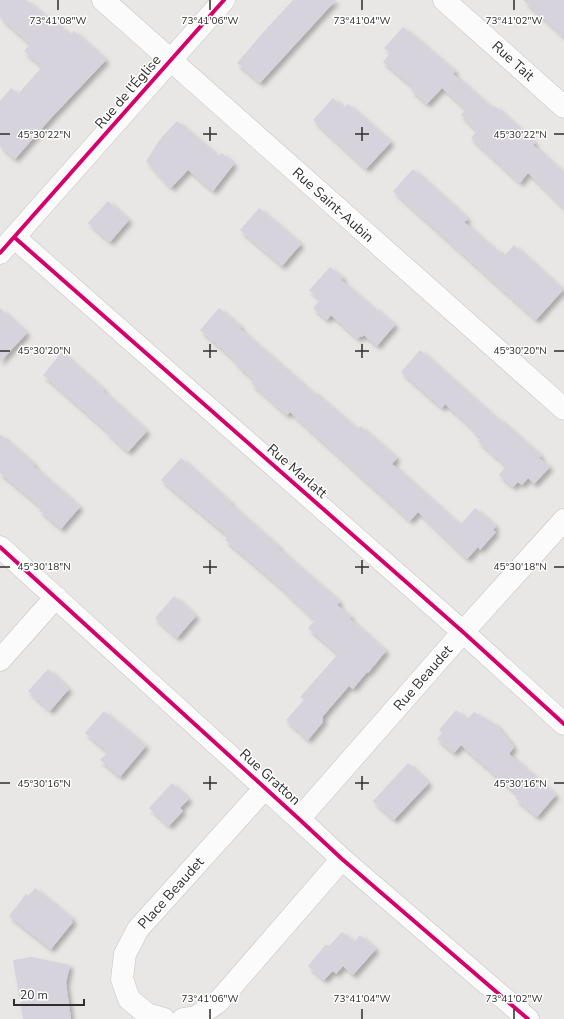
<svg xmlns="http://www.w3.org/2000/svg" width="564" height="1019" font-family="'Nunito Sans',sans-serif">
<defs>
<filter id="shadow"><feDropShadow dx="3.5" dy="3.5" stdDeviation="2" flood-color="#0004"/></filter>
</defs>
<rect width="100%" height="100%" fill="#e9e7e5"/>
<path fill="#d6d3dd" filter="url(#shadow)" d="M0 0H26L52 21 53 20 70 35 74 31 106 60 52 117 15 159 0 146V101L11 88 18 94 42 67 24 51 30 44 0 17Z
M293 0H336L260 83 237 63 267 28Z
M523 0H564V37Z
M403 27 455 71 453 74 492 108 495 106 535 143 533 145 564 173V208L528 173 520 183 471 138 477 131 461 115 466 109 442 88 427 104 411 90 413 87 383 62 390 53 384 48Z
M333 98 344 108 348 104 391 142 366 169 313 120Z
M177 121 218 156 222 153 234 164 213 191 188 170 171 188 146 161 161 138Z
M413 169 468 219 464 222 494 249 495 248 504 256 514 245 563 290 536 320 393 191Z
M108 201 129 220 110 242 88 223Z
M259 208 301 244 282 266 240 230Z
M330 267 343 278 341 280 373 308 374 307 395 325 377 346 364 335 362 337 360 336 358 339 331 315 327 320 313 308 320 300 309 290Z
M0 308 27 333 0 362Z
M219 308 241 327 240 329 312 392 313 391 357 429 360 426 397 458 392 464 460 525 475 508 496 526 493 530 496 532 480 550 478 547 467 559 418 512 410 521 290 412 287 415 251 383 254 380 235 363 236 361 200 330Z
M420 350 497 419 498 418 541 456 539 458 550 467 534 484 528 478 522 485 518 482 513 487 499 475 506 466 478 441 481 438 471 429 472 428 445 404 442 408 401 372Z
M62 352 104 390 103 391 147 431 128 452 107 433 108 432 43 375Z
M0 434 35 465 33 466 80 507 61 529 39 510 42 508 0 473Z
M181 458 231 503 230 504 279 547 278 548 340 602 337 605 351 617 350 619 386 651 368 673 367 672 353 689 349 686 323 716V722L308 740 286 720 304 700 300 697 338 654 308 628 315 620 279 586 225 540 228 536 161 480Z
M174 596 196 616 177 638 155 618Z
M48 669 69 689 50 711 28 691Z
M456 710 467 719 474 712 496 725 514 747 509 754 556 795 537 817 515 798 518 795 461 745 454 753 437 739 442 733 439 730Z
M104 711 146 746 120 777 100 760 108 752 85 733Z
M408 763 429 783 394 820 373 801Z
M172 783 189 799 180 808 183 811 169 826 149 808Z
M35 888 73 919 71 921 73 922 51 949 9 916 26 894 28 896Z
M342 932 354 942 360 935 376 949 353 975 343 966 336 974 333 971 324 980 308 966 326 944 329 946Z
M31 957 70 965 66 983 71 1019H23L13 960Z"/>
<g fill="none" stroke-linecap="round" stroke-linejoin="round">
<defs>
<path id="minor" d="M103 0 564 409
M444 0 564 107
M14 237 463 632 564 724
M0 253 224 0
M0 547 299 819 342 859 528 1019
M0 660 56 597
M299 819 463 632 564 520
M164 1019 147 1014 129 999 122 979 125 954 138 929 265 788
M183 1019 196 1017 218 1002 342 859"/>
</defs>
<use href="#minor" stroke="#c4c3c2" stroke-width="23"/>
<use href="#minor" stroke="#fcfbfb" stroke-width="22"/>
<defs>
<path id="cycleway" d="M14 237 463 632 564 724
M0 253 224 0
M0 547 299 819 342 859 528 1019"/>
</defs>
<use href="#cycleway" stroke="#fff" stroke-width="6"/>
<use href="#cycleway" stroke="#d6006c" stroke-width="4"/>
</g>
<path fill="none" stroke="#2e2e2c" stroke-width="1.5" d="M58 0V10M210 0V10M362 0V10M514 0V10M210 127V141M362 127V141M0 134H10M203 134H217M355 134H369M554 134H564M210 344V358M362 344V358M0 351H10M203 351H217M355 351H369M554 351H564M210 560V574M362 560V574M0 567H10M203 567H217M355 567H369M554 567H564M210 776V790M362 776V790M0 783H10M203 783H217M355 783H369M554 783H564M210 1009V1019M362 1009V1019M514 1009V1019"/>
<g text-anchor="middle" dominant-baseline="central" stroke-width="3" stroke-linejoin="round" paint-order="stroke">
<g font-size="14" fill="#2e2e2c" stroke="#fff">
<text transform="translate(513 61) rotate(42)">Rue Tait</text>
<text transform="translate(128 92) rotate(-49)">Rue de l'Église</text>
<text transform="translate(333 205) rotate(42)">Rue Saint-Aubin</text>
<text transform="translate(297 471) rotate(41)">Rue Marlatt</text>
<text transform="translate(423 678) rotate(-49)">Rue Beaudet</text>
<text transform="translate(270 777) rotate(42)">Rue Gratton</text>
<text transform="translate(171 893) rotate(-48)">Place Beaudet</text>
</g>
</g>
<g font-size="10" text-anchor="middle" fill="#2e2e2c" stroke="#fff" stroke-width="3" stroke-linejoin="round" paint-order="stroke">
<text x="58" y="24">73°41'08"W</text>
<text x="210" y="24">73°41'06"W</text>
<text x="362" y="24">73°41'04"W</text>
<text x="514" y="24">73°41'02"W</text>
<text x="44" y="138">45°30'22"N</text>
<text x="520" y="138">45°30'22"N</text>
<text x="44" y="354">45°30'20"N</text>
<text x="520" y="354">45°30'20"N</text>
<text x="44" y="570">45°30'18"N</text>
<text x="520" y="570">45°30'18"N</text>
<text x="44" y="787">45°30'16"N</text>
<text x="520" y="787">45°30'16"N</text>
<text x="210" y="1002">73°41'06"W</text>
<text x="362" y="1002">73°41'04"W</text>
<text x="514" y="1002">73°41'02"W</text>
</g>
<path d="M14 999v6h70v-6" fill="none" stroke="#2e2e2c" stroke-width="2"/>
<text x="20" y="999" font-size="12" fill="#2e2e2c" stroke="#ffffff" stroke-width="3" paint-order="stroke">20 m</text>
</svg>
